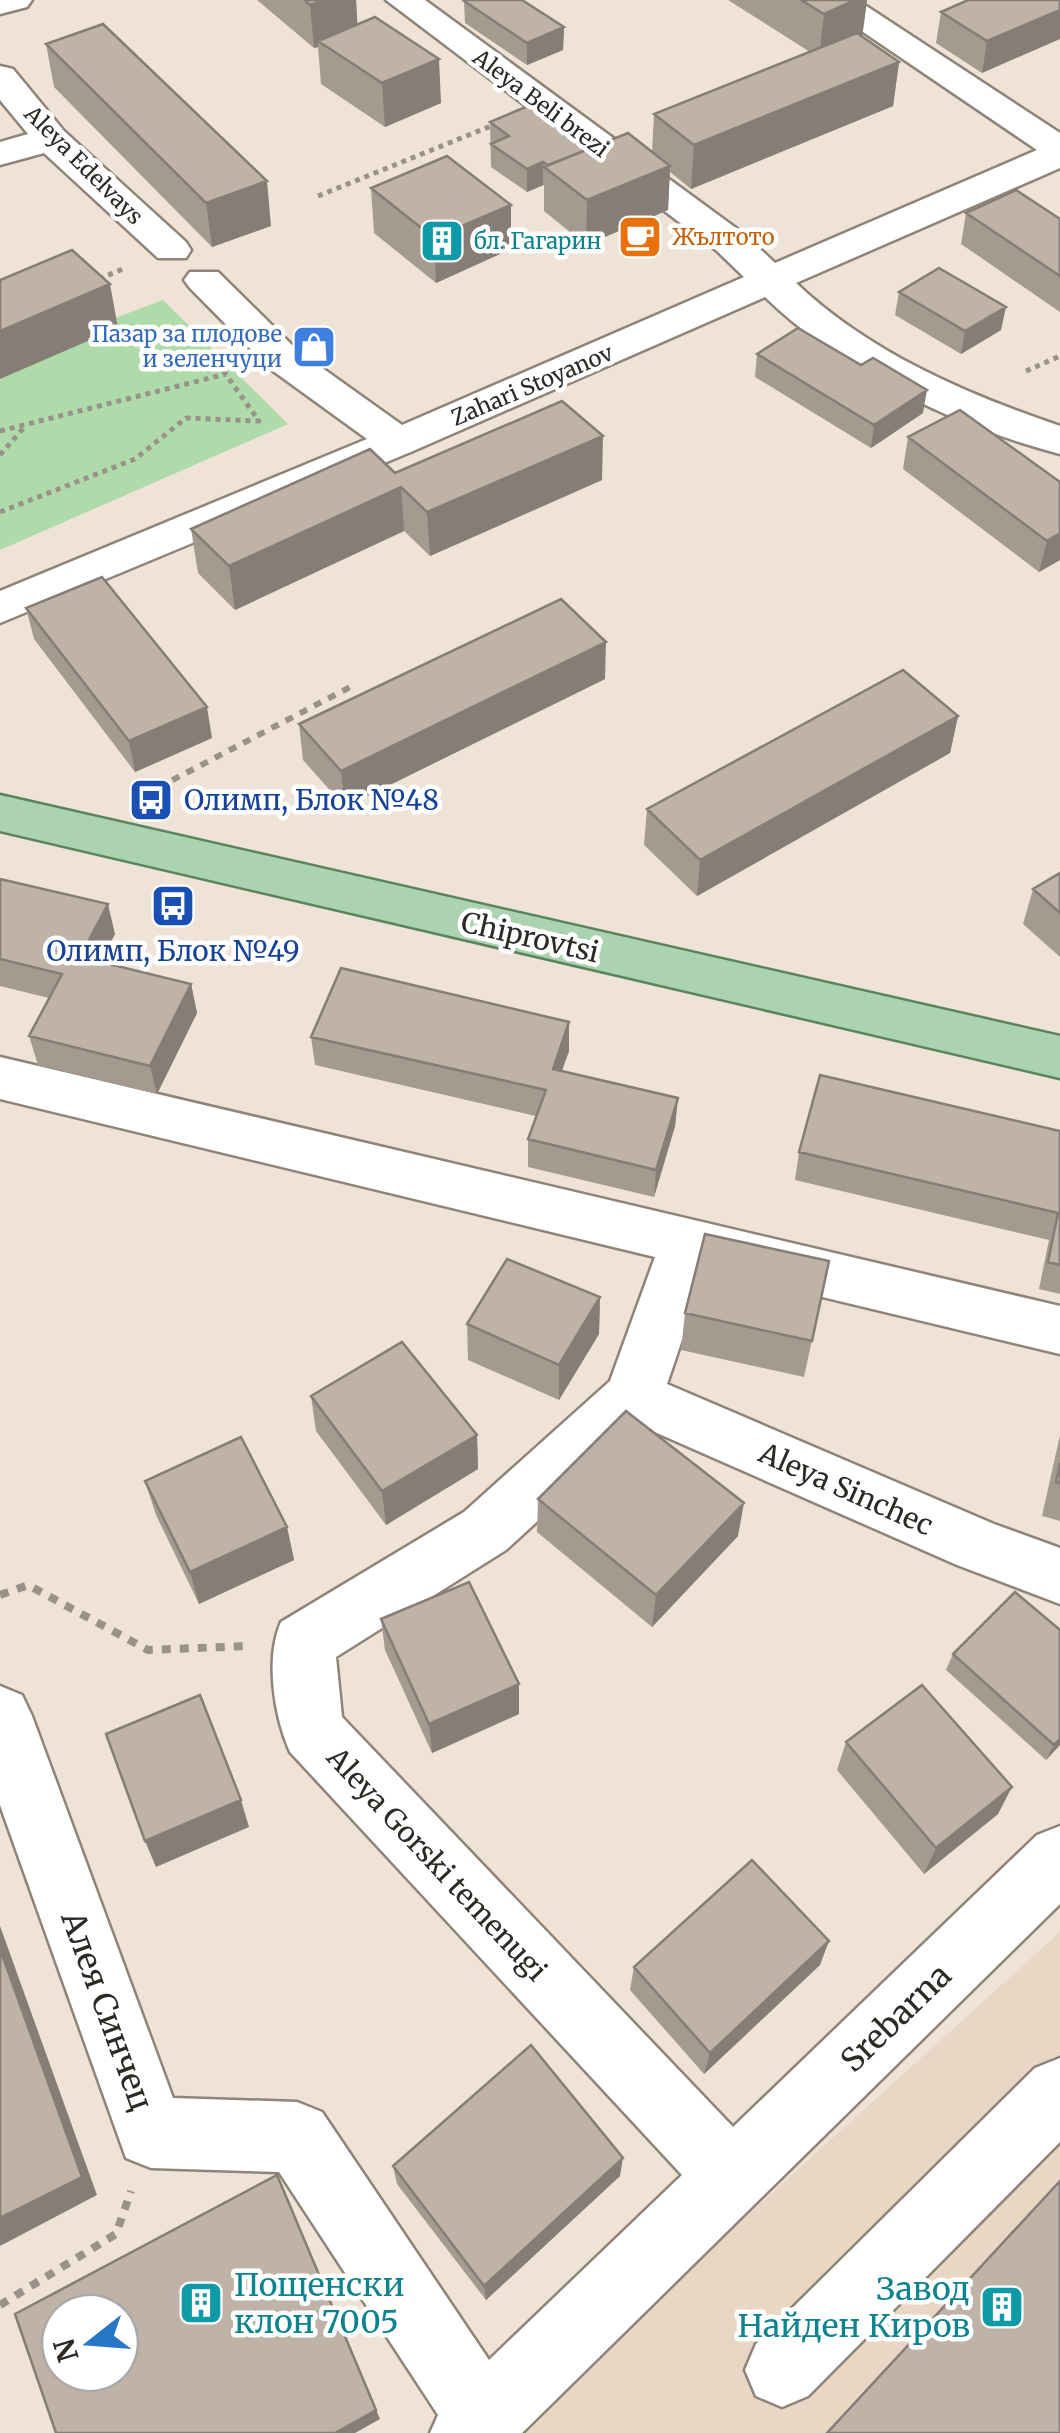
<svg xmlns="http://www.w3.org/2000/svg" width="1060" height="2433" font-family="Merriweather,serif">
<rect width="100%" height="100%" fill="#efe3d7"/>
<path fill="#e8d7c4" d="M1060 1931V2433H507L1050 1941Z"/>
<path fill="#aedba9" d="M163 300 288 424 0 550V361Z"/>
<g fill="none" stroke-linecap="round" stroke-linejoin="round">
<defs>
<path id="minor" d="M0 0H32L27 7 0 14Z
M386 0H425L744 234 775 263 1037 150 816 0H857L1060 133V168L796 283C870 353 966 394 1060 426V454C954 426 844 373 765 297L413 451 0 623V591L367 439 269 368 190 288 184 280 190 272H218L297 350 402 425 744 277 716 250Z
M0 66 13 69 64 131 186 242 191 250 186 258H158L44 153 0 165V142L28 134 0 100Z
M0 1057 1060 1306V1354L706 1269 667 1384 994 1524 1060 1548V1604L957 1565 641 1426 506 1550 336 1657 342 1717 733 2127 1037 1835 1060 1826V1904L522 2433H430L438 2415 279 2172 151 2168 126 2158 0 1805V1686L22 1695 32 1716 173 2098 297 2102 322 2112 489 2360 682 2175 290 1752C274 1716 265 1658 281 1622L464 1512 610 1381 655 1257 0 1099Z
M1060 2058V2142L808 2396 782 2407 756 2396 745 2370 756 2344 1035 2068Z"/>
<path id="major" d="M0 795 1060 1036V1078L0 831Z"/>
</defs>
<use href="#minor" stroke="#8e8478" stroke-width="5"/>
<use href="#major" stroke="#5a845d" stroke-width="5"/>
<path stroke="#9a9289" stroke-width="5" stroke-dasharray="5 5" stroke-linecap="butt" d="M318 196 496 124
M99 279 125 268
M1026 371 1060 356
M0 431 226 374
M0 455 26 425
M0 512 135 459 186 418 259 421 222 369"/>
<path stroke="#9a9289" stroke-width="6" stroke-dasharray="8 8" stroke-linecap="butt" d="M144 795 354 685"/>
<path stroke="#9a9289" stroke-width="8" stroke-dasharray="9 9" stroke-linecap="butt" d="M0 1595 28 1585 148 1650 247 1646
M0 2305 116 2234 131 2191"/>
<use href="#minor" fill="#fff" fill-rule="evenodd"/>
<use href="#major" fill="#abd3b0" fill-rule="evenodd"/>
</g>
<path fill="#a49a90" d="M257 0H356L357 24 441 103 385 127 321 84 318 47 314 48Z
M728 0H867L862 37 899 62 893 106 691 189 670 172 668 210 586 245 544 211V185L527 192 491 167 490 122 594 147 652 152 654 114 810 52Z
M1060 0 982 73 936 43 941 12Z
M464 1 564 27 563 50 527 65 465 23Z
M46 44 271 226 212 247 54 87Z
M371 188 511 249 436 283 374 233Z
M966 213 1060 219V312L961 244Z
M899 292 1001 330 961 354 895 315Z
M757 354 923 413 871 448 755 377Z
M908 437 1060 482V560L1039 572 903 469Z
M395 473 602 480 430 556 404 531 235 610 198 573 191 529Z
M26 608 212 738 135 772 34 639Z
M605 679 345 807 303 760 299 724Z
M958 716 950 753 697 896 644 845 647 809Z
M1060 873V957L1023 924 1033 889Z
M0 879 115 934 100 962 191 984 197 1013 157 1094 38 1065 29 1036 49 998 0 986Z
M311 1037 569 1051 562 1071 678 1098 675 1126 654 1197 528 1167V1139L536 1116 315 1065Z
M1060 1131V1294L1039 1289 1049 1240 795 1180 799 1152Z
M829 1261 804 1377 681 1350 685 1313Z
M600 1297 599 1334 559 1400 468 1360 467 1324Z
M311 1396 477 1435 478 1469 386 1525 316 1431Z
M1060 1435V1521L1042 1516Z
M145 1481 287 1527 294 1560 199 1604 156 1515Z
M538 1499 738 1536 652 1627 537 1532Z
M381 1619 519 1714 432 1753 385 1650Z
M953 1654 1060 1745 1046 1760 946 1670Z
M846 1742 998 1814 924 1874 837 1770Z
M820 1965 704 2074 630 1990 634 1967Z
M393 2166 620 2176 486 2300 397 2184Z"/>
<path fill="#867d76" d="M323 0H356L358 33 318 41V47L314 48 310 5Z
M855 0H867L862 38 819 57 824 14Z
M1060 10V39L982 73 987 41Z
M564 27 563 50 527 65V43Z
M439 59 441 103 385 127 382 83Z
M899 62 893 106 691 189 694 145Z
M543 162V185L527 192V169Z
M670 166 668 210 586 245 587 200Z
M267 181 271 226 212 247 206 203Z
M511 205V249L436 283 434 238Z
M110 284 118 328 0 379V331Z
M1006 307 1001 330 961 354 965 331Z
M927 390 923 413 871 448 874 425Z
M603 436 602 480 430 556 427 512Z
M401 487 404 531 235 610 229 566Z
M1060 533V560L1039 572 1047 541Z
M606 642 605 679 345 807 341 771Z
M207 707 212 738 135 772 129 741Z
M958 716 950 753 697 896 700 860Z
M108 904 115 934 87 986 80 957Z
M191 984 197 1013 157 1094 150 1066Z
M569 1022V1051L552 1097 553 1069Z
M678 1098 675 1126 654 1197 656 1170Z
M600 1297 599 1334 559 1400V1365Z
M477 1435 478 1469 386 1525 382 1491Z
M744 1503 738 1536 652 1627 656 1595Z
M287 1527 294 1560 199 1604 190 1572Z
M519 1684V1714L432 1753 429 1724Z
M1060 1739V1745L1046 1760 1054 1745Z
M1012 1787 998 1814 924 1874 936 1848Z
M241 1800 249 1827 156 1867 145 1841Z
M0 1926 97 2195 0 2246Z
M829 1941 820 1965 704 2074 710 2053Z
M623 2158 620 2176 486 2300 484 2286Z
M284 2190 380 2419 355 2433H335Z"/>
<path fill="#bfb3a8" stroke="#867d76" stroke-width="2.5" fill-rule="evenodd" d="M305 0H323L310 5Z
M466 0H522L564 27 527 43 464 1Z
M801 0H855L824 14Z
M968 0H1060V10L987 41 941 12Z
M375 17 439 59 382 83 318 41Z
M103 24 267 181 206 203 46 44Z
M857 33 899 62 694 145 654 114Z
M533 104 594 147 548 165 543 162 527 169 491 144 509 136 490 122Z
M628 133 670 166 587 200 544 167Z
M447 156 511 205 434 238 371 188Z
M1016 190 1060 219V276L966 213Z
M72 250 110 284 0 331V280Z
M939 268 1006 307 965 331 899 292Z
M798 328 861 365 873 358 927 390 874 425 757 354Z
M562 401 603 436 427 512 401 487 229 566 191 529 370 449 395 473Z
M960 410 1060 482V533L1047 541 908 437Z
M102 577 207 707 129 741 26 608Z
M561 599 606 642 341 771 299 724Z
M903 670 958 716 700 860 647 809Z
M1060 873V913L1033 889Z
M0 879 108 904 80 957 191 984 150 1066 29 1036 62 974 0 959Z
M341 968 569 1022 553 1069 678 1098 656 1170 528 1139 546 1090 311 1037Z
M820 1075 1060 1131V1265L1048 1262 1058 1213 799 1152Z
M705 1234 829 1261 812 1341 685 1313Z
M507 1259 600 1297 559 1365 467 1324Z
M402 1342 477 1435 382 1491 311 1396Z
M626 1411 744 1503 656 1595 538 1499Z
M241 1437 287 1527 190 1572 145 1481Z
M1060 1463V1483L1056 1482Z
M469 1582 519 1684 429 1724 381 1619Z
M1015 1592 1060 1630V1739L1054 1745 953 1654Z
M922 1685 1012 1787 936 1848 846 1742Z
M200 1695 241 1800 145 1841 106 1734Z
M752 1860 829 1941 710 2053 634 1967Z
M0 1949 82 2177 0 2218Z
M531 2045 623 2158 484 2286 393 2166Z
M277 2175 376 2410 335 2433H56L15 2314ZM60 2313H120V2373H60Z
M1060 2181V2433H827Z"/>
<defs>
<symbol id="cafe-square" viewBox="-11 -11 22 22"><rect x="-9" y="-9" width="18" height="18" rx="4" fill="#e8710a" stroke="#fff"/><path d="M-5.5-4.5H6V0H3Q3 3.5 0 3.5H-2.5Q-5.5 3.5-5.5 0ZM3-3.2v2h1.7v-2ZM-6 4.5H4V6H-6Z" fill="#fff"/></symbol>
<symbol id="building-square" viewBox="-11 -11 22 22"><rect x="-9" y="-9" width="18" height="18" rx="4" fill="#0f9aa8" stroke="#fff"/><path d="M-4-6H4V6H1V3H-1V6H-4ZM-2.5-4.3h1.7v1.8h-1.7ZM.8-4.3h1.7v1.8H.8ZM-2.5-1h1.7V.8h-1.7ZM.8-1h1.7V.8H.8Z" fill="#fff"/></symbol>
<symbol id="shop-square" viewBox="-11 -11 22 22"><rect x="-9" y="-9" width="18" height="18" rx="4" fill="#3f7fe0" stroke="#fff"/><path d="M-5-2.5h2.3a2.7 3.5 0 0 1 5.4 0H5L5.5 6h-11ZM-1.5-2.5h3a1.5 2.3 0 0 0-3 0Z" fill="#fff"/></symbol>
<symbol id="bus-square" viewBox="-11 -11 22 22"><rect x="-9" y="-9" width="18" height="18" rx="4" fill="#1a4fb4" stroke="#fff"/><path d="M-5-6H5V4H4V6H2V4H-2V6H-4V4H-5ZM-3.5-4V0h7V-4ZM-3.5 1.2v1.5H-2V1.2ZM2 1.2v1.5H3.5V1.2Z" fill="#fff"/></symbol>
</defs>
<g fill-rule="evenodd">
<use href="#cafe-square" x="615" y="212" width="50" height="50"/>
<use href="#building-square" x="417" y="216" width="50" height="50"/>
<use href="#shop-square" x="289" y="322" width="50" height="50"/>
<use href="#bus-square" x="126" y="775" width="50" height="50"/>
<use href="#bus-square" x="148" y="881" width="50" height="50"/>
<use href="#building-square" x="176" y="2278" width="50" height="50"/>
<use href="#building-square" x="977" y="2282" width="50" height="50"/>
</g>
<g text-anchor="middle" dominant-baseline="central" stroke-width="9" stroke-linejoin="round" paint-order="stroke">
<g font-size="22" fill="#2d2924" stroke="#fff">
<text transform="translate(541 103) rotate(37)">Aleya Beli brezi</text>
<text transform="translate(84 165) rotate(45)">Aleya Edelvays</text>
<text transform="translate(532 385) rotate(-23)">Zahari Stoyanov</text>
</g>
<g font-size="22" fill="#c56008" stroke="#fff" text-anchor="start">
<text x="672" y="237">Жълтото</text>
</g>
<g font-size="22" fill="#0d838f" stroke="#fff" text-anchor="start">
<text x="474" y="241">бл. Гагарин</text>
</g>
<g font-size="22" fill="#366cbe" stroke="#fff" text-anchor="end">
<text x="282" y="334">Пазар за плодове<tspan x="282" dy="25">и зеленчуци</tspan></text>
</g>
<g font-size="28" fill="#164399" stroke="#fff" text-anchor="start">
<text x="184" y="800">Олимп, Блок №48</text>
<text x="173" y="951" text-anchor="middle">Олимп, Блок №49</text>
</g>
<g font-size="28" fill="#2d2924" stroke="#fff">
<text transform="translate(530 937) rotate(13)">Chiprovtsi</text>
<text transform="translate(846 1489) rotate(24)">Aleya Sinchec</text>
<text transform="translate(437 1864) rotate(47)">Aleya Gorski temenugi</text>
</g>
<g font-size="32" fill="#2d2924" stroke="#fff">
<text transform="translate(107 2011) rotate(70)">Алея Синчец</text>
<text transform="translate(896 2018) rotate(-44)">Srebarna</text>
</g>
<g font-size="32" fill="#0d838f" stroke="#fff" text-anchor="start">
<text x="234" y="2285">Пощенски<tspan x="234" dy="37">клон 7005</tspan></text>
<text x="970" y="2289" text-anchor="end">Завод<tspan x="970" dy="37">Найден Киров</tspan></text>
</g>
</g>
<g transform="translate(90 2343) rotate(253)"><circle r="48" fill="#ffffff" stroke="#aba9a7" stroke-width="2.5"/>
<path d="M0-8L18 38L0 25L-18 38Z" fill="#2877c6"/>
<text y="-15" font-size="28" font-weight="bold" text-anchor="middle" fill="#2d2924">N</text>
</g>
</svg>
